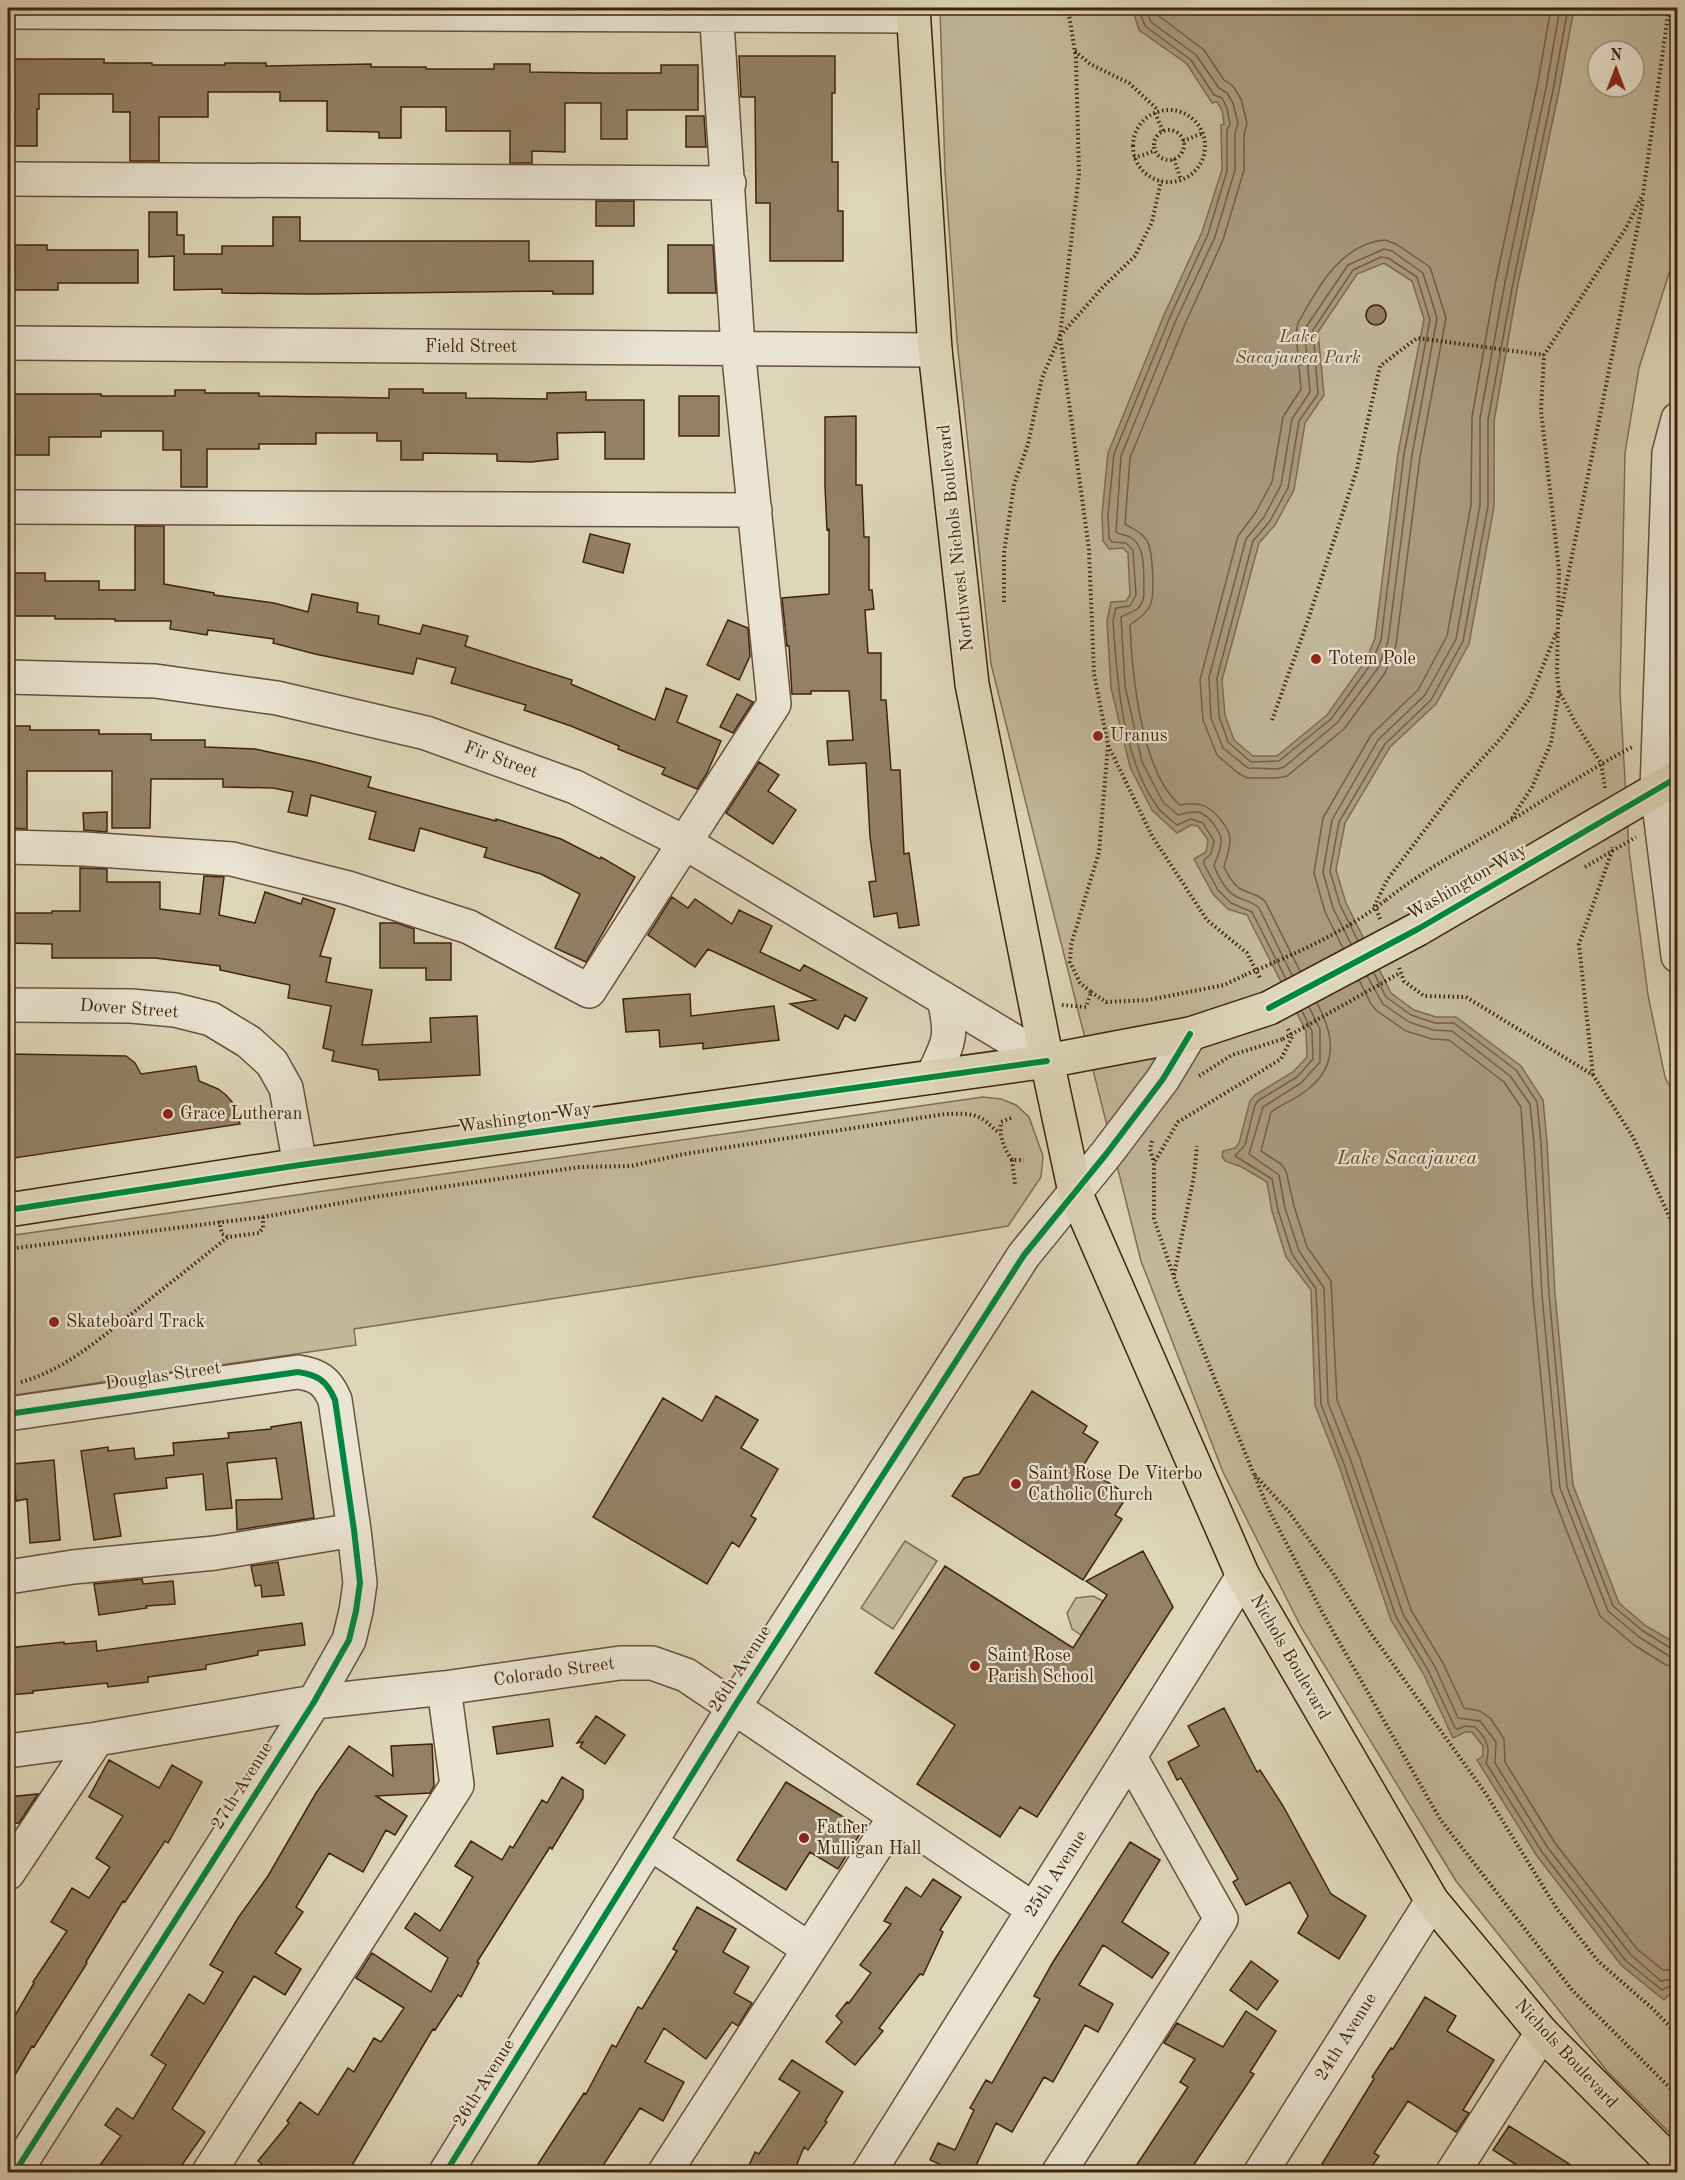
<svg xmlns="http://www.w3.org/2000/svg" width="1685" height="2180" font-family="'Old Standard TT',serif">
<rect width="100%" height="100%" fill="#ded6ba"/>
<filter id="stains"><feTurbulence type="fractalNoise" baseFrequency=".00333" numOctaves="4"/><feColorMatrix values="0 0 0 0 .2 0 0 0 0 .09 0 0 0 0 .02 0 0 0 .5 -.17"/></filter>
<radialGradient id="worn" r=".72"><stop offset=".6" stop-color="#630" stop-opacity="0"/><stop offset="1" stop-color="#630" stop-opacity=".3"/></radialGradient>
<path fill="#c3b89c" stroke="#826e54" stroke-width="1.5" fill-rule="evenodd" d="M940 8H1677V248L1639 368 1625 453 1620 693 1629 850 1648 995 1665 1077 1678 1102 1677 2140 1607 2071 1456 1881 1301 1627 1223 1472 1141 1261 991 664 957 340 945 172ZM1598 51H1634V87H1598Z
M983 1097 1001 1099 1016 1105 1029 1117 1043 1156 1041 1177 1008 1226 767 1266 354 1329 356 1345 8 1396V1236Z
M905 1541 937 1561 893 1629 861 1608Z
M1093 1596 1103 1601 1081 1635 1072 1629 1067 1613 1076 1598Z"/>
<path fill="#a9997f" stroke="#7f6a51" stroke-width="1.5" fill-rule="evenodd" d="M1132 8H1574L1559 91 1518 284 1494 421V507L1469 644 1436 704 1390 747 1345 823 1336 870 1346 903 1391 993 1414 1010 1436 1017H1456L1521 1066 1543 1100 1547 1142 1555 1294 1573 1485 1619 1603 1646 1626 1677 1644 1678 1991 1672 1992 1664 2000 1621 1965 1537 1856 1477 1760 1483 1756V1746L1472 1732H1465L1453 1738 1423 1673 1391 1620 1339 1466 1315 1405 1311 1290 1286 1257 1272 1211 1267 1182 1242 1167 1225 1161 1222 1156 1223 1151 1235 1148 1239 1143 1250 1101 1255 1095 1293 1072 1307 1057 1306 1031 1247 915 1228 909 1213 894 1194 859 1206 852 1208 840 1198 826 1191 825 1177 833 1152 810 1130 767 1111 688 1107 621 1111 602 1126 601 1130 595 1128 553 1123 548 1109 549 1103 541 1102 514 1108 453 1164 315 1202 232 1222 170 1221 125 1224 124 1222 110 1217 102 1212 103 1187 64 1139 30ZM1384 263 1412 281 1424 319 1398 453 1375 638 1366 660 1327 715 1277 756H1253L1234 740 1225 715 1222 680 1259 543 1275 525 1294 490 1305 423 1324 395 1318 332 1357 274Z"/>
<g fill="none" stroke-linecap="round" stroke-linejoin="round">
<path stroke="#755e46" stroke-width="1.5" d="M1138 8 1145 26 1191 60 1214 95 1222 98 1227 108 1230 124 1227 130V171L1208 234 1170 317 1114 454 1108 515 1109 538 1112 542 1126 543 1133 550 1136 595 1130 606 1116 608 1113 621C1117 680 1122 756 1156 805 1161 813 1170 819 1177 825L1191 819 1203 823 1214 841 1211 854 1204 860V864L1218 890 1231 903 1252 912 1286 979
M1146 8 1151 22 1196 55 1219 88 1227 93 1233 103 1238 123 1235 133V170L1215 237 1176 320 1121 456 1116 532C1121 536 1128 534 1133 539 1147 550 1143 578 1144 595 1141 612 1132 611 1121 617L1125 686 1142 762 1163 802 1178 815C1196 810 1203 809 1215 826 1217 830 1221 834 1221 839 1222 850 1216 858 1214 866 1219 877 1225 891 1237 897 1245 901 1252 901 1259 908L1292 975
M1155 8 1159 16 1204 50 1224 80 1233 86 1241 99 1247 123 1244 135V170L1223 240 1185 324 1130 458 1125 524C1133 529 1142 532 1147 541 1153 551 1155 596 1150 606 1145 616 1137 619 1130 625 1132 674 1141 772 1180 805 1200 801 1211 806 1223 823 1227 828 1230 833 1230 840 1230 850 1226 859 1224 867 1228 875 1232 883 1239 888 1249 894 1258 893 1266 903L1300 971
M1385 240 1396 244 1430 267 1446 318 1420 457 1396 645 1385 673 1344 729 1287 776 1277 778H1247L1238 773 1217 755 1203 720 1200 680 1238 536 1256 512 1272 482 1283 417 1301 389 1296 334 1298 323C1317 289 1341 243 1385 240Z
M1384 249 1392 251 1423 273 1437 318 1412 455 1388 642 1378 668 1337 723 1284 767 1277 769 1248 768 1223 748 1211 718 1209 677 1246 539 1264 517 1281 485 1292 419 1310 392 1305 334 1306 327 1348 265Z
M1381 257 1388 258 1417 277 1430 320 1404 454 1381 640 1371 664 1331 719 1279 761 1251 762 1228 742 1219 716 1217 678 1253 541 1270 521 1288 488 1299 421 1318 394 1313 330 1353 270Z
M1358 941 1340 905 1330 871 1339 822 1385 744 1431 700 1463 641 1488 506V420L1513 283 1553 90 1568 8
M1351 944 1333 908 1323 872 1332 820 1378 740 1425 695 1456 639 1480 505V418L1505 282 1546 88 1560 8
M1343 948 1325 912 1314 873 1323 818 1371 735 1418 690 1447 636 1471 505 1472 417 1496 280 1537 87 1551 8
M1374 973 1386 997 1411 1015 1435 1023H1454L1516 1070 1537 1102 1541 1143 1549 1294 1567 1487 1613 1606 1643 1631 1672 1649 1678 1650
M1367 976 1383 1004 1409 1022 1433 1030 1452 1031 1510 1076 1530 1104 1534 1143 1542 1295 1560 1488 1608 1611 1639 1637 1669 1656 1678 1658
M1359 980 1371 1004 1377 1011 1406 1031 1432 1039 1449 1040 1504 1082 1521 1107 1533 1296 1552 1493 1600 1616 1634 1645 1666 1665 1678 1667
M1317 1003C1334 1035 1339 1065 1307 1090 1296 1099 1282 1104 1271 1112L1261 1151 1281 1164 1286 1171 1294 1206 1307 1247 1331 1281 1337 1400 1360 1458 1411 1610 1443 1663 1464 1708 1480 1711 1491 1719 1504 1739 1505 1762 1555 1843 1637 1949 1663 1970 1678 1969
M1309 1007 1320 1029V1062L1301 1083 1263 1107 1249 1154 1279 1175 1285 1208 1299 1251 1324 1288 1328 1403 1351 1461 1403 1614 1435 1667 1458 1718 1480 1721 1496 1742 1495 1763 1548 1848 1631 1955 1661 1981 1678 1978
M1302 1011 1312 1031 1313 1059 1297 1077 1259 1100 1255 1105 1245 1145 1235 1156 1272 1179 1278 1210 1292 1254 1316 1289 1321 1404 1344 1464 1396 1617 1428 1670 1455 1728 1458 1729 1465 1726 1475 1727C1487 1739 1491 1748 1486 1763L1542 1852 1626 1961 1662 1990 1670 1986 1678 1985"/>
</g>
<path fill="#938066" stroke="#41230c" stroke-width="1.5" d="M739 56H835V93H832V162H838V211H843V261H770V203H756L755 97H741Z
M8 59H104V63H152V65H225V63H266V66L371 64V67H426V69H494V64H530V72L595 73H661V65H698V110H627V139H601V103H565V152L532 151V163H510V131H446V107H401V138H379V132L327 131V101H280V92H208V117H159V161H130V112H113V94H39V109H37V146H8Z
M686 116H704L706 147H686Z
M596 201H634V226H596Z
M149 212H177V235H184V254H222V246H273V217H300V241H529V261H593V294H553V291L312 294 222 293V289L174 290V256L149 257Z
M8 245H47V250H138V283H58V290H8Z
M668 245H713L716 293H668Z
M1366 315a10 10 0 1 1 20 0a10 10 0 1 1-20 0Z
M389 389H423V393H466V398L547 399V393L586 392V400H644V459H605V432L557 433 558 459 531 462 497 461V454L423 453V460H401V441H377V433H316V444H259V449H207V487H181V450H163V431H101V437H49V455H15V437H8V394H101V396H175V390H205V393H259V396L389 398Z
M679 396H719V436H679Z
M856 416V485H862L864 537H869V590H872L874 609 865 610 868 653H881V700H886L891 770H900L904 854 909 853 919 925 899 928 897 913 874 917 869 882 876 881 870 837 866 763 829 765 827 741 853 740 849 691H811V694H792L789 646H787L782 598 829 594V529L827 530 825 486V417Z
M135 526H164V584L214 593V595L274 603 308 612 312 594 358 603 357 612 379 616 378 624 420 634 423 625 468 636 465 646 572 680 571 684 655 720 666 688 687 696 677 722 721 741 707 773 697 789 662 774 665 768 618 749 619 746 571 726 524 710 526 705 451 683 456 668 417 658 413 674 315 654 273 643 274 639 208 630 207 635 170 629 171 621H115V619H55V616H10V573H45V581H99V590H135Z
M590 534 630 544 623 573 583 562Z
M728 620 748 628 750 656 739 680 707 665Z
M737 694 753 702 733 733 720 727Z
M8 726H30V730H99V734H151V740H205V747L255 749 315 762 371 777 368 787 496 821V819L561 839 600 859 601 857 635 877 586 962 555 948 580 894 541 874 484 857 487 848 420 828 414 851 369 839 376 812 311 795 307 816 288 812 293 792 273 788 223 787V779H151L150 828H112V771H27V829L8 828Z
M759 762 779 775 768 791 796 810 773 844 726 813Z
M107 812V832L84 830 83 813Z
M80 868 107 869V882H160V909L200 914 204 876 224 877 219 915 255 923 265 892 301 904 303 898 335 909 320 956 331 958 326 982 372 990 362 1045 431 1042 430 1018 477 1016 480 1075 379 1080 378 1070 332 1061 334 1051 323 1048 331 1006 288 998 290 985 220 970V966L155 958H52V944L8 943 9 913H52V911H80Z
M672 897 688 908 695 899 732 924 739 910 772 926 760 952 800 971 804 965 867 998 855 1021 845 1015 838 1029 790 1004 816 1000 708 949 695 967 648 935Z
M380 923H397L414 929V943H451V980H426V968H380Z
M690 994 691 1016 774 1006 779 1040 703 1049V1043L660 1047 659 1030 626 1032 623 999Z
M8 1054 126 1056 135 1063 141 1074 196 1066 199 1081 218 1089 226 1095 232 1102 240 1124 8 1159Z
M1032 1391 1087 1426 1083 1433 1098 1442 1083 1466 1120 1490 1116 1496 1124 1501 1115 1515 1122 1519 1083 1580 952 1496 964 1478 979 1474Z
M716 1396 758 1420 741 1448 778 1469 751 1516 756 1519 739 1547 732 1542 707 1584 593 1517 663 1398 702 1421Z
M301 1422 314 1518 237 1530 236 1500 282 1499 276 1458 227 1463 232 1508 206 1510 203 1474 166 1478 167 1488 114 1494 121 1536 94 1540 81 1451 108 1447V1451L134 1448 135 1459 174 1455 173 1443 229 1438 228 1433 271 1429V1427Z
M54 1460 60 1540 30 1543 27 1499 16 1501 13 1464Z
M1143 1551 1173 1607 1037 1817 1020 1807 1000 1837 917 1784 955 1725 875 1673 945 1566 1073 1648 1107 1595 1086 1581Z
M278 1562 284 1595 262 1597 261 1585 255 1586 251 1566Z
M142 1579 143 1584 173 1581 175 1604 146 1606 147 1608 99 1615 94 1584Z
M302 1623 305 1645 258 1651V1655L206 1665V1669L148 1677V1682L108 1687 107 1683 33 1691V1693L8 1695V1648L64 1642V1644L96 1641 97 1651Z
M1224 1708 1257 1772 1260 1770 1283 1806 1331 1894 1366 1916 1339 1959 1298 1933 1308 1916 1290 1882 1246 1905 1233 1882 1238 1879 1181 1778 1177 1780 1168 1762 1199 1746 1188 1726Z
M596 1716 625 1735 605 1764 580 1747 583 1742 577 1743Z
M549 1719 553 1746 497 1754 493 1727Z
M432 1744 434 1786 430 1793 376 1796 407 1816 395 1835 386 1830 363 1872 329 1853 296 1907 303 1912 275 1953 301 1969 285 1995 254 1976 172 2109 205 2132 177 2172H95L121 2136 105 2125 117 2108 133 2119 166 2065 151 2055 189 1994 204 2004 223 1972 210 1965 238 1918 268 1876 316 1793 349 1746 393 1776 391 1746Z
M109 1760 159 1788 172 1765 202 1782 168 1843 165 1841 125 1902 123 1901 86 1962 87 1963 34 2047 32 2046 8 2087V2009L16 2014 34 1983 33 1982 67 1931 51 1922 72 1888 89 1898 110 1867 96 1858 123 1816 89 1797Z
M562 1777 583 1790V1798L552 1849 550 1847 477 1962 479 1963 461 1997 458 1995 435 2030 433 2029 348 2172H272L258 2161 289 2123 287 2121 300 2102 318 2115 348 2068 354 2072 374 2038 381 2042 404 2008 356 1978 372 1953 431 1992 448 1958 405 1928 415 1913 440 1931 473 1877 455 1866 471 1841 502 1860 510 1846 513 1848 542 1800 547 1803Z
M786 1782 863 1829 838 1869 810 1852 786 1890 737 1860Z
M38 1794 19 1823 8 1824V1797Z
M1130 1842 1160 1860 1122 1922 1169 1953 1152 1978 1103 1945 1079 1985 1113 2004 1098 2032 1085 2025 1053 2082 1044 2077 1012 2132 996 2123 973 2172H957L930 2160 938 2143 955 2150 974 2110 970 2108 986 2080 992 2083 1040 1999 1034 1996 1053 1962Z
M933 1879 961 1897 940 1930 943 1932 923 1975 920 1974 879 2028 883 2031 855 2065 826 2042 842 2022 836 2016 847 2002 849 2003 871 1973 860 1965 891 1924 884 1921 906 1887 921 1897Z
M697 1907 736 1929 723 1952 749 1967 734 1993 752 2003 738 2026 732 2022 706 2059 664 2028 645 2062 684 2082 663 2121 640 2108 599 2172H533L584 2093 586 2094 612 2045 616 2047 638 2007 642 2009 677 1951 673 1949Z
M1251 1961 1278 1981 1257 2010 1230 1990Z
M1425 1997 1456 2016 1447 2031 1494 2060 1463 2110 1469 2113 1456 2132 1408 2101 1374 2153 1379 2156 1368 2172H1317L1374 2079 1372 2077 1391 2048 1393 2049Z
M1246 2011 1276 2031 1250 2072 1254 2074 1189 2172H1132L1188 2087 1180 2082 1195 2059 1164 2043 1177 2023 1223 2047Z
M792 2060 843 2092 825 2121 827 2122 808 2150 804 2147 795 2169 803 2172H746L755 2152 759 2154 800 2092 779 2079Z
M1509 2126 1582 2172H1528L1493 2150Z"/>
<g fill="none" stroke-linecap="round" stroke-linejoin="round">
<defs>
<path id="minor" d="M8 12 913 16
M8 179 729 183
M8 343 935 350
M1678 419 1669 453 1657 789 1678 956
M8 507 755 510
M8 677 155 681 277 698 426 733 575 787 684 842 1047 1061
M8 847 84 849 232 859 348 888 469 927 589 991 774 704 738 348 716 8
M8 1005 131 1006 175 1010 211 1019 249 1042 272 1063 286 1088 300 1165
M932 1077C949 1042 953 1038 944 999
M8 1414 298 1372C318 1375 327 1381 335 1400L354 1530 360 1583 356 1611 349 1640 314 1702 15 2172
M8 1577 73 1567 215 1553 354 1530
M8 1751 97 1739 314 1702 444 1688 620 1663H652L686 1675 1033 1909
M650 1843 809 1949
M8 1873 97 1739
M209 2172 457 1785 444 1688
M446 2172 734 1707 1024 1255 1107 1153 1163 1079 1190 1034
M665 2172 895 1817
M869 2172 1243 1576
M1059 2172 1221 1919 1130 1757
M1261 2172 1432 1901
M1453 2172 1542 2033"/>
<path id="major" d="M913 8 935 350 972 684 1047 1061 1075 1192 1243 1576 1432 1901 1542 2033 1678 2169
M1418 929 1678 777
M8 1210 300 1165 1047 1061 1190 1034 1269 1008"/>
</defs>
<use href="#minor" stroke="#685038" stroke-width="36"/>
<use href="#major" stroke="#41230c" stroke-width="36"/>
<path stroke="#41230c" stroke-width="4" stroke-dasharray="1.5 3" stroke-linecap="butt" d="M1068 8 1076 58 1079 174 1060 336 1089 550 1094 674 1108 745 1152 836 1207 920 1247 953 1261 980
M1075 51 1090 64 1129 83 1158 110
M1133 146a36 36 0 1 1 72 0a36 36 0 1 1-72 0Z
M1155 113 1163 131
M1154 145a15 15 0 1 1 30 0a15 15 0 1 1-30 0Z
M1183 141 1203 133
M1134 158 1154 151
M1174 159 1181 180
M1004 602V553L1014 485 1028 444 1042 378 1060 336 1102 288 1135 256 1152 222 1161 181
M1560 616 1643 200
M1272 720 1308 620 1357 469 1380 366 1417 338 1544 355
M1605 788 1601 763 1576 724 1559 691 1557 672 1559 570 1541 410 1544 355 1626 228 1643 194 1669 8
M1512 818 1532 787 1551 743 1559 692
M1585 867 1636 837
M1386 900C1425 869 1468 847 1510 821 1551 796 1590 769 1632 747
M1380 919 1375 905 1387 880 1461 782 1502 737 1530 698 1557 631
M1399 968 1404 981 1424 996 1466 997 1593 1075 1633 1137 1678 1236
M1091 992 1106 1002 1148 1000 1224 985 1245 975
M1062 1005 1086 1007 1091 992 1080 983 1070 962 1071 945 1099 852 1108 745
M1288 1029 1292 1037 1281 1059 1178 1122 1154 1163V1219L1181 1297 1267 1506 1322 1612 1440 1819 1572 1990 1678 2096
M1593 1075 1579 944 1612 851V847
M1199 1076 1232 1055 1283 1039
M1011 1118 1001 1122C999 1137 1004 1148 1012 1160H1024
M1152 1141 1150 1149 1154 1163
M1012 1160 1015 1184
M219 1221 222 1234 228 1237 259 1233 263 1228V1217
M8 1249 263 1217 374 1197 580 1167 631 1166 684 1154 945 1114C958 1114 973 1112 984 1120 990 1124 993 1129 1000 1133
M1174 1275 1194 1176 1197 1146
M21 1382C65 1370 99 1339 134 1312 165 1287 197 1262 228 1237
M1255 1475 1289 1512 1333 1573 1370 1632 1486 1794 1557 1909 1598 1961 1654 2010 1678 2035"/>
<use href="#minor" stroke="#eae4d2" stroke-width="33"/>
<use href="#major" stroke="#ded6ba" stroke-width="33"/>
<defs>
<path id="major-bridge" d="M1269 1008 1418 929"/>
</defs>
<use href="#major-bridge" stroke="#41230c" stroke-width="36" stroke-linecap="butt"/>
<path stroke="#41230c" stroke-width="4" stroke-dasharray="1.5 3" stroke-linecap="butt" d="M1245 975C1294 954 1344 933 1386 900
M1283 1039 1400 973"/>
<use href="#major-bridge" stroke="#ded6ba" stroke-width="33"/>
<defs>
<path id="cycleway" d="M1269 1008 1418 929 1678 777
M8 1210 300 1165 1047 1061
M8 1414 298 1372C318 1375 327 1381 335 1400L354 1530 360 1583 356 1611 349 1640 314 1702 15 2172
M446 2172 734 1707 1024 1255 1107 1153 1163 1079 1190 1034"/>
</defs>
<use href="#cycleway" stroke="#eae4d2" stroke-width="10"/>
<use href="#cycleway" stroke="#00873e" stroke-width="6"/>
</g>
<g fill="#8f2418" stroke="#eae4d2" stroke-width="2">
<circle cx="1316" cy="659" r="6"/>
<circle cx="1098" cy="736" r="6"/>
<circle cx="168" cy="1114" r="6"/>
<circle cx="54" cy="1322" r="6"/>
<circle cx="1016" cy="1484" r="6"/>
<circle cx="975" cy="1666" r="6"/>
<circle cx="804" cy="1838" r="6"/>
</g>
<g text-anchor="middle" dominant-baseline="central" stroke-width="4.5" stroke-linejoin="round" paint-order="stroke">
<g font-size="18" font-style="italic" fill="#624830" stroke="#eae4d2">
<text x="1298" y="337">Lake<tspan x="1298" dy="21">Sacajawea Park</tspan></text>
</g>
<g font-size="18" fill="#41230c" stroke="#eae4d2">
<text x="471" y="347">Field Street</text>
<text transform="translate(956 538) rotate(-96)">Northwest Nichols Boulevard</text>
<text transform="translate(501 760) rotate(20)">Fir Street</text>
<text transform="translate(1467 882) rotate(-30)">Washington Way</text>
<text transform="translate(129 1009) rotate(4)">Dover Street</text>
<text transform="translate(525 1118) rotate(-8)">Washington Way</text>
<text transform="translate(163 1376) rotate(-8)">Douglas Street</text>
<text transform="translate(1290 1657) rotate(60)">Nichols Boulevard</text>
<text transform="translate(740 1669) rotate(-57)">26th Avenue</text>
<text transform="translate(554 1672) rotate(-8)">Colorado Street</text>
<text transform="translate(242 1786) rotate(-58)">27th Avenue</text>
<text transform="translate(1056 1874) rotate(-57)">25th Avenue</text>
<text transform="translate(1346 2037) rotate(-58)">24th Avenue</text>
<text transform="translate(1566 2054) rotate(47)">Nichols Boulevard</text>
<text transform="translate(484 2083) rotate(-58)">26th Avenue</text>
</g>
<g font-size="18" fill="#41230c" stroke="#eae4d2" text-anchor="start">
<text x="1328" y="659">Totem Pole</text>
<text x="1110" y="736">Uranus</text>
<text x="180" y="1114">Grace Lutheran</text>
<text x="66" y="1322">Skateboard Track</text>
<text x="1028" y="1474">Saint Rose De Viterbo<tspan x="1028" dy="21">Catholic Church</tspan></text>
<text x="987" y="1656">Saint Rose<tspan x="987" dy="21">Parish School</tspan></text>
<text x="816" y="1828">Father<tspan x="816" dy="21">Mulligan Hall</tspan></text>
</g>
<g font-size="20" font-style="italic" fill="#60462e" stroke="#eae4d2">
<text x="1407" y="1159">Lake Sacajawea</text>
</g>
</g>
<rect width="1685" height="2180" fill="none" stroke="#ded6ba" stroke-width="30"/>
<rect x="9" y="9" width="1667" height="2162" fill="none" stroke="#41230c" stroke-width="3"/>
<rect x="15" y="15" width="1655" height="2150" fill="none" stroke="#41230c" stroke-width="1.5"/>
<g transform="translate(1616 69)"><circle r="28" fill="#eae4d2" stroke="#a69783" stroke-width="1.5"/>
<path d="M0-4.5L10 22L0 15L-10 22Z" fill="#8f2418"/>
<text y="-9" font-size="16" font-weight="bold" text-anchor="middle" fill="#41230c">N</text>
</g>
<rect width="100%" height="100%" filter="url(#stains)"/>
<rect width="100%" height="100%" fill="url(#worn)"/>
</svg>
